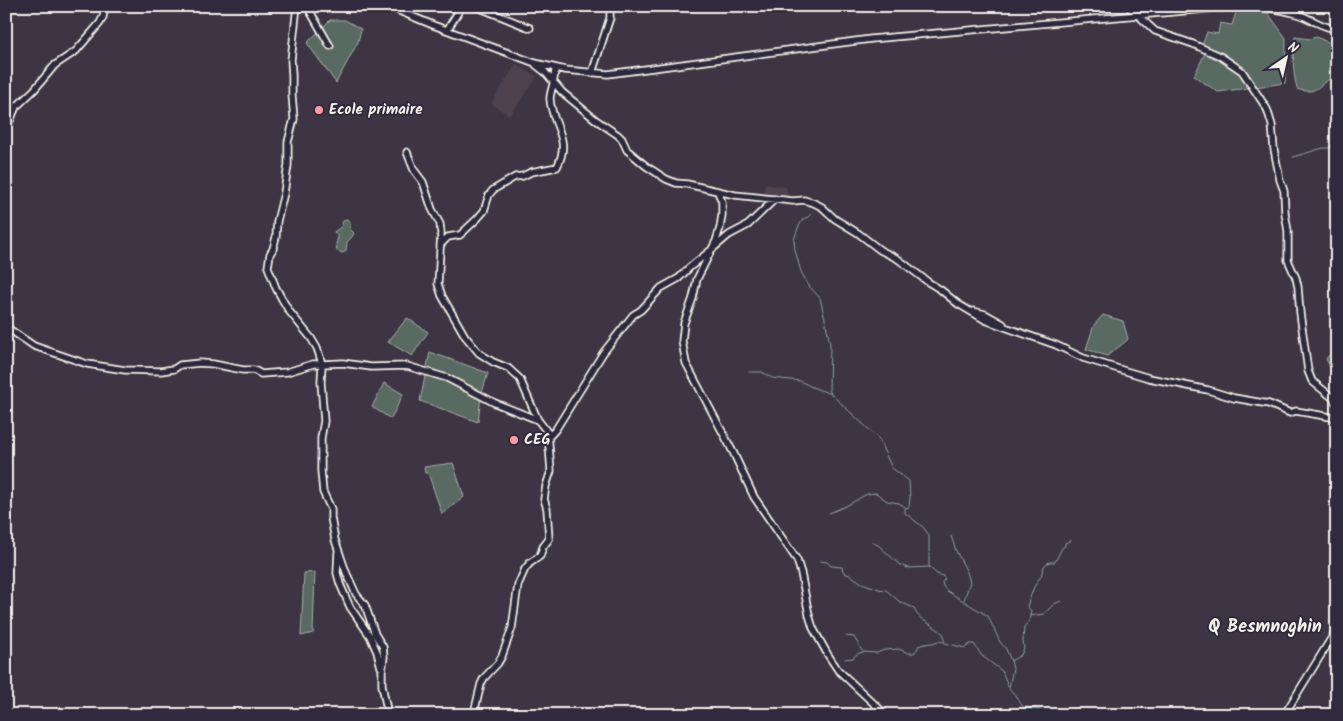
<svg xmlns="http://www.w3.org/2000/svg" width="1343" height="721" font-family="Kalam,sans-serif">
<rect width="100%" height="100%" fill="#3d3544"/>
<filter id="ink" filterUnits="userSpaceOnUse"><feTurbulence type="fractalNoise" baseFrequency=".02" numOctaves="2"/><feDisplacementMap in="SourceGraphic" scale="10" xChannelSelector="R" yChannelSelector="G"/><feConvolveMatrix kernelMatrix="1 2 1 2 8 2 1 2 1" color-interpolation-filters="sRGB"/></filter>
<g filter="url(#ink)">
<path fill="#4e424d" d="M516 64 537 77 511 114 509 115 493 105 492 102Z
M765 184 786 187 789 200 763 197Z"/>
<path fill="#596a62" stroke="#a6aea5" d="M1237 9H1265L1286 38 1285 83 1218 92 1194 76 1206 51 1201 49 1207 32 1218 34 1220 23 1232 25Z
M330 20H345L361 29 358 42 336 83 307 43Z
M1295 37 1310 39 1316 37 1337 46V77C1318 80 1320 97 1297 89 1293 72 1292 54 1295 37Z
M347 219 350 222V229L354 233 352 237 347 242 346 251 343 253 337 251 336 244 338 237 334 232 342 226V223L344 220Z
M1103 315 1123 321 1128 339 1125 342 1107 356 1086 349 1094 325Z
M407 318 428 332 412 356 388 342Z
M1332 351 1337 353V367H1330L1326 359Z
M430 352 488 373 481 396 478 422 420 401Z
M384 383 403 394 391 419 372 407Z
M453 463 464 497 442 514 428 473H425L424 467Z
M315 572 313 633 301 636 304 573Z"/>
<path fill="#4f6977" stroke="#919fa4" d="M1027 707 1040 710 1047 715H1017L1018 712Z"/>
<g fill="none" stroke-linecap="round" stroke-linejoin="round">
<path stroke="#919fa4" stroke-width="1" d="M1336 6 1337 8
M1332 25 1330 17 1337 9
M1337 82 1334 83 1335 89 1337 91
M1293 157 1323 148H1330L1337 140
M812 213 808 217 803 219 798 228 794 240 795 250 801 272 809 286 820 298 825 319 830 344 829 389 831 394 879 439 884 451 892 468 909 481 910 498 909 507 905 508V513L923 527 929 535V567L937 574 943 576 945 579 942 582 943 586 947 591 988 616 1000 642 1006 649 1011 661 1013 668 1009 688 1018 699 1025 710
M1331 268H1337
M749 372H762L772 378 800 381 812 387 831 394
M829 513 846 506 867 494 876 493 887 501 899 503 905 507
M951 536 956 551 967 572 970 582 964 600
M872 542 878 545 900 565 908 568 929 567
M820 561 827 562 831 566 842 567 843 571 846 574 850 575 862 583 879 589 886 590 900 602 914 608C917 621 935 624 944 635V641L945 643 965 648 970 644H974L982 656 1002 671 1008 686
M1030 616 1044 614 1054 604 1061 601
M846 636 854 637 862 651
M845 659 853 658 857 654 863 652 877 653 884 650 899 649 908 653H914L918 648V646C925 643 932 644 939 641L943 642
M1011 661 1021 655 1024 648 1023 641 1024 627 1029 621 1031 611 1027 606 1034 587 1041 576 1044 566 1049 562H1055L1062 548 1065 546V543L1071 540"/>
<defs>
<path id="minor" d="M297 6 291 60 292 75V95L294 119 288 142V165L284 193 277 221 276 237 273 249 270 254 268 267 276 288 282 299 289 311 311 338 317 348 320 357 322 364 321 382 324 421 321 438V471L323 492 331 509V518L335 540 346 572 356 594 365 605 375 634 383 647 384 657 382 671V685L388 715
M307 6 330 46
M387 6 433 25 535 63 565 70 608 74 871 39 1217 8C1248 7 1270 5 1300 15 1312 19 1323 28 1337 29
M475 6 530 28
M1128 6 1155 31 1193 44 1220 56 1242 71 1267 109 1272 125 1274 149 1280 180 1284 191 1285 213 1288 231V260L1296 278 1298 287 1300 313 1308 371 1312 381 1333 398 1337 404
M447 30 462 6
M536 65 545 72 562 92 596 120 618 135 622 139 627 150 646 166 666 179 676 183 687 184 735 195 793 201 804 200 814 203 822 207 835 219 858 233 880 250 898 259 928 282 941 290 958 304 985 320 1056 345 1083 358 1122 370 1149 378 1208 390 1234 398 1269 404 1290 413 1296 411 1337 418
M592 73 610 18V6
M6 130 16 107 34 90 55 65 76 51 100 23 103 17 105 6
M407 152 414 170 423 182 432 209 440 224 441 233 438 284 442 296 465 336 479 353 493 362 508 368 520 379 538 420 548 433 551 471 546 486 544 499 547 509 549 539 543 547 540 556 530 563 525 569 521 578 518 585 512 628 502 656 498 663 484 678 481 684 475 709 473 715
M718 192 722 202V215L720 228 716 241 697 279 693 298 684 323 682 341 686 363 733 452 754 497 797 560 801 573 809 615 813 628 828 655 838 670 886 715
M441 244 448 237 460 235 477 219 484 211 489 195 493 190 515 177 523 176 531 172 557 167C572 138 552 127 550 99 550 94 552 89 553 84 554 79 555 73 555 68
M973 311 985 314 1003 324
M6 327 34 346 87 364 125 370 161 371 174 369 180 365 200 363 213 364 243 370H254L261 374 287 372 313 364H322L343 363 371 367 407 366 447 378 495 403 538 420
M548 438 556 429 603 353 633 315 641 310 661 288 679 278 690 267 710 251 729 235 748 225 775 199
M338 552 337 573 340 584 350 607 370 636 377 652 381 667
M1284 715 1337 629"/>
</defs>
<use href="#minor" stroke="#f4f1e8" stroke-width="9"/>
<use href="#minor" stroke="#2f2a3d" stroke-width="5.5"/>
</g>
</g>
<g fill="#ff9aa2" stroke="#2f2a3d" stroke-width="2">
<circle cx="319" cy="110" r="5"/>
<circle cx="514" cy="440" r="5"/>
</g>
<g text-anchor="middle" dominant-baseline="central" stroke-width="4" stroke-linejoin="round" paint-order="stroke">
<g font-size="15" font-weight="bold" fill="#f4f1e8" stroke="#2f2a3d" text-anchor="start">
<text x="329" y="110">Ecole primaire</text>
<text x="524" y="440">CEG</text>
</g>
<g font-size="18" font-weight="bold" fill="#f4f1e8" stroke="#2f2a3d">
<text x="1265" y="627">Q Besmnoghin</text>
</g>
</g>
<rect width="1343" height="721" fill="none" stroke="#2f2a3d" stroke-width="25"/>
<rect x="12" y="12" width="1318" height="696" fill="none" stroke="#f4f1e8" stroke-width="2" filter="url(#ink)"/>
<g transform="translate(1286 58) rotate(34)" stroke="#2f2a3d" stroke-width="4" paint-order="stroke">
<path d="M0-4L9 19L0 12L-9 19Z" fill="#f4f1e8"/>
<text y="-8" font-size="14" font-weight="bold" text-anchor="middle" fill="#f4f1e8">N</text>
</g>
</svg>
